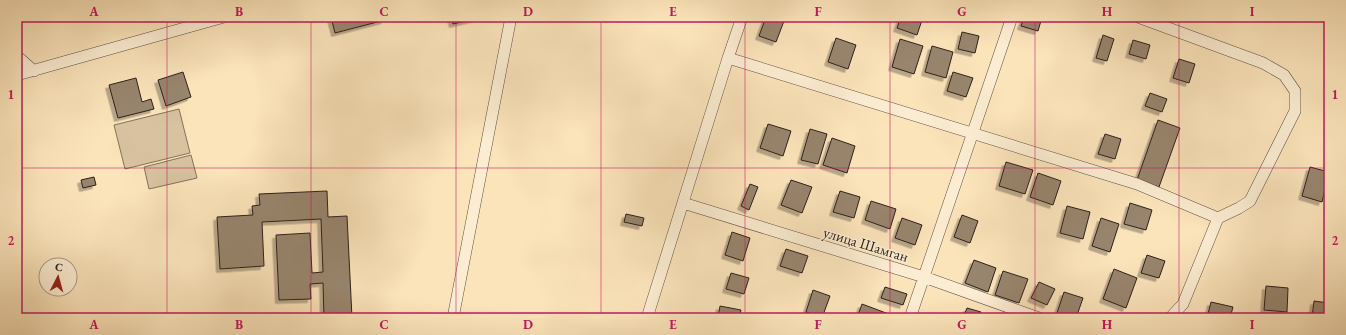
<svg xmlns="http://www.w3.org/2000/svg" width="1346" height="335" font-family="'EB Garamond',serif">
<defs>
<filter id="shadow"><feDropShadow dx="-3.5" dy="3.5" stdDeviation="0" flood-color="#0004"/></filter>
</defs>
<rect width="100%" height="100%" fill="#fbe3ba"/>
<filter id="stains"><feTurbulence type="fractalNoise" baseFrequency=".005" numOctaves="4"/><feColorMatrix values="0 0 0 0 .2 0 0 0 0 .09 0 0 0 0 .02 0 0 0 .5 -.17"/></filter>
<radialGradient id="worn" r=".72"><stop offset=".6" stop-color="#630" stop-opacity="0"/><stop offset="1" stop-color="#630" stop-opacity=".3"/></radialGradient>
<path fill="#d8c29f" stroke="#82715c" d="M179 109 190 153 125 169 114 125Z
M191 155 197 178 149 189 144 167Z"/>
<path fill="#98856d" stroke="#2d201a" filter="url(#shadow)" d="M331 17H384L385 20 335 33Z
M451 17H478V18L453 24Z
M766 17H773L784 21 776 42 759 36Z
M901 17H923L917 35 897 28Z
M1024 17H1042L1038 31 1021 26Z
M962 32 979 36 975 53 958 49Z
M1103 35 1114 39 1107 61 1096 58Z
M836 38 856 45 848 69 828 62Z
M900 39 923 46 914 74 892 67Z
M1133 40 1150 45 1146 59 1129 54Z
M932 46 953 52 946 78 925 72Z
M1179 59 1195 64 1189 83 1173 78Z
M183 72 191 97 166 106 158 80Z
M953 72 973 78 966 97 947 91Z
M136 78 142 102 151 99 154 109 118 118 109 85Z
M1150 93 1167 99 1162 112 1145 106Z
M1158 120 1180 128 1159 187 1137 180Z
M768 124 791 131 783 156 760 148Z
M810 129 827 134 818 164 801 160Z
M1105 134 1121 139 1115 159 1098 154Z
M832 138 855 146 847 173 823 165Z
M1006 162 1033 170 1025 194 999 186Z
M1310 167 1329 172 1322 202 1302 196Z
M1038 173 1061 181 1053 205 1030 197Z
M94 177 96 185 83 188 81 180Z
M791 180 812 187 802 213 781 205Z
M750 184 758 187 749 210 741 206Z
M327 191 328 217 347 216 352 318H324L323 283 310 284 311 299 279 300 276 235 310 233 312 273 323 272 321 219 262 222 264 266 220 269 217 217 253 215 252 206 260 205 259 194Z
M840 191 860 197 854 218 833 212Z
M871 201 896 209 890 229 865 220Z
M1130 203 1152 210 1146 230 1124 224Z
M1067 206 1090 212 1083 239 1060 233Z
M626 214 644 218 642 226 624 222Z
M962 215 978 221 970 243 954 237Z
M902 218 922 225 915 245 895 238Z
M1101 218 1119 224 1110 252 1092 246Z
M732 232 750 238 743 261 725 255Z
M786 249 808 256 802 273 780 266Z
M1147 255 1165 261 1159 278 1141 273Z
M974 260 996 268 988 292 965 283Z
M1114 269 1137 278 1126 308 1103 299Z
M1003 271 1028 279 1019 303 995 295Z
M731 273 749 278 744 294 726 289Z
M1039 282 1055 289 1047 305 1031 298Z
M1266 286 1288 288 1287 312 1264 310Z
M885 287 907 294 903 305 881 298Z
M813 290 830 296 822 318 806 312Z
M1064 292 1083 298 1076 318H1071L1057 313Z
M1314 301 1329 303V318L1312 317Z
M1211 302 1233 307 1230 318H1207Z
M862 304 894 316 893 318H857Z
M720 306 741 310 739 318H718Z
M967 308 981 312 979 318H963Z"/>
<g fill="none" stroke-linecap="round" stroke-linejoin="round">
<defs>
<path id="street" d="M1138 17 1263 63 1284 75 1295 91V111L1250 201 1239 208 1218 218
M17 56 34 71
M728 58 1137 184 1218 218 1183 304 1170 318
M17 75 224 17
M683 203 924 277 1039 318
M453 318 511 17
M647 318 728 58 742 17
M910 318 1012 17"/>
</defs>
<use href="#street" stroke="#605142" stroke-width="12"/>
<use href="#street" stroke="#fcedd2" stroke-width="11"/>
</g>
<path fill="none" stroke="#c2185b" stroke-width="1" stroke-opacity="0.55" d="M167 17V318M311 17V318M456 17V318M601 17V318M745 17V318M890 17V318M1035 17V318M1179 17V318M17 168H1329"/>
<g text-anchor="middle" dominant-baseline="central" stroke-width="3" stroke-linejoin="round" paint-order="stroke">
<g font-size="15" fill="#2d201a" stroke="#fcedd2">
<text transform="translate(866 244) rotate(17)">улица Шамган</text>
</g>
</g>
<rect width="1346" height="335" fill="none" stroke="#fbe3ba" stroke-width="44"/>
<g transform="translate(58 277) rotate(6)"><circle r="19" fill="#fcedd2" stroke="#a99b88"/>
<path d="M0-3L7 15L0 10L-7 15Z" fill="#8f2418"/>
<text y="-6" font-size="11" font-weight="bold" text-anchor="middle" fill="#2d201a">С</text>
</g>
<rect x="22" y="22" width="1302" height="291" fill="none" stroke="#c2185b" stroke-width="1.5"/>
<g font-size="13" text-anchor="middle" font-weight="bold" fill="#c2185b">
<text x="94" y="16">A</text>
<text x="239" y="16">B</text>
<text x="384" y="16">C</text>
<text x="528" y="16">D</text>
<text x="673" y="16">E</text>
<text x="818" y="16">F</text>
<text x="962" y="16">G</text>
<text x="1107" y="16">H</text>
<text x="1252" y="16">I</text>
<text x="11" y="99">1</text>
<text x="1335" y="99">1</text>
<text x="11" y="245">2</text>
<text x="1335" y="245">2</text>
<text x="94" y="329">A</text>
<text x="239" y="329">B</text>
<text x="384" y="329">C</text>
<text x="528" y="329">D</text>
<text x="673" y="329">E</text>
<text x="818" y="329">F</text>
<text x="962" y="329">G</text>
<text x="1107" y="329">H</text>
<text x="1252" y="329">I</text>
</g>
<rect width="100%" height="100%" filter="url(#stains)"/>
<rect width="100%" height="100%" fill="url(#worn)"/>
</svg>
